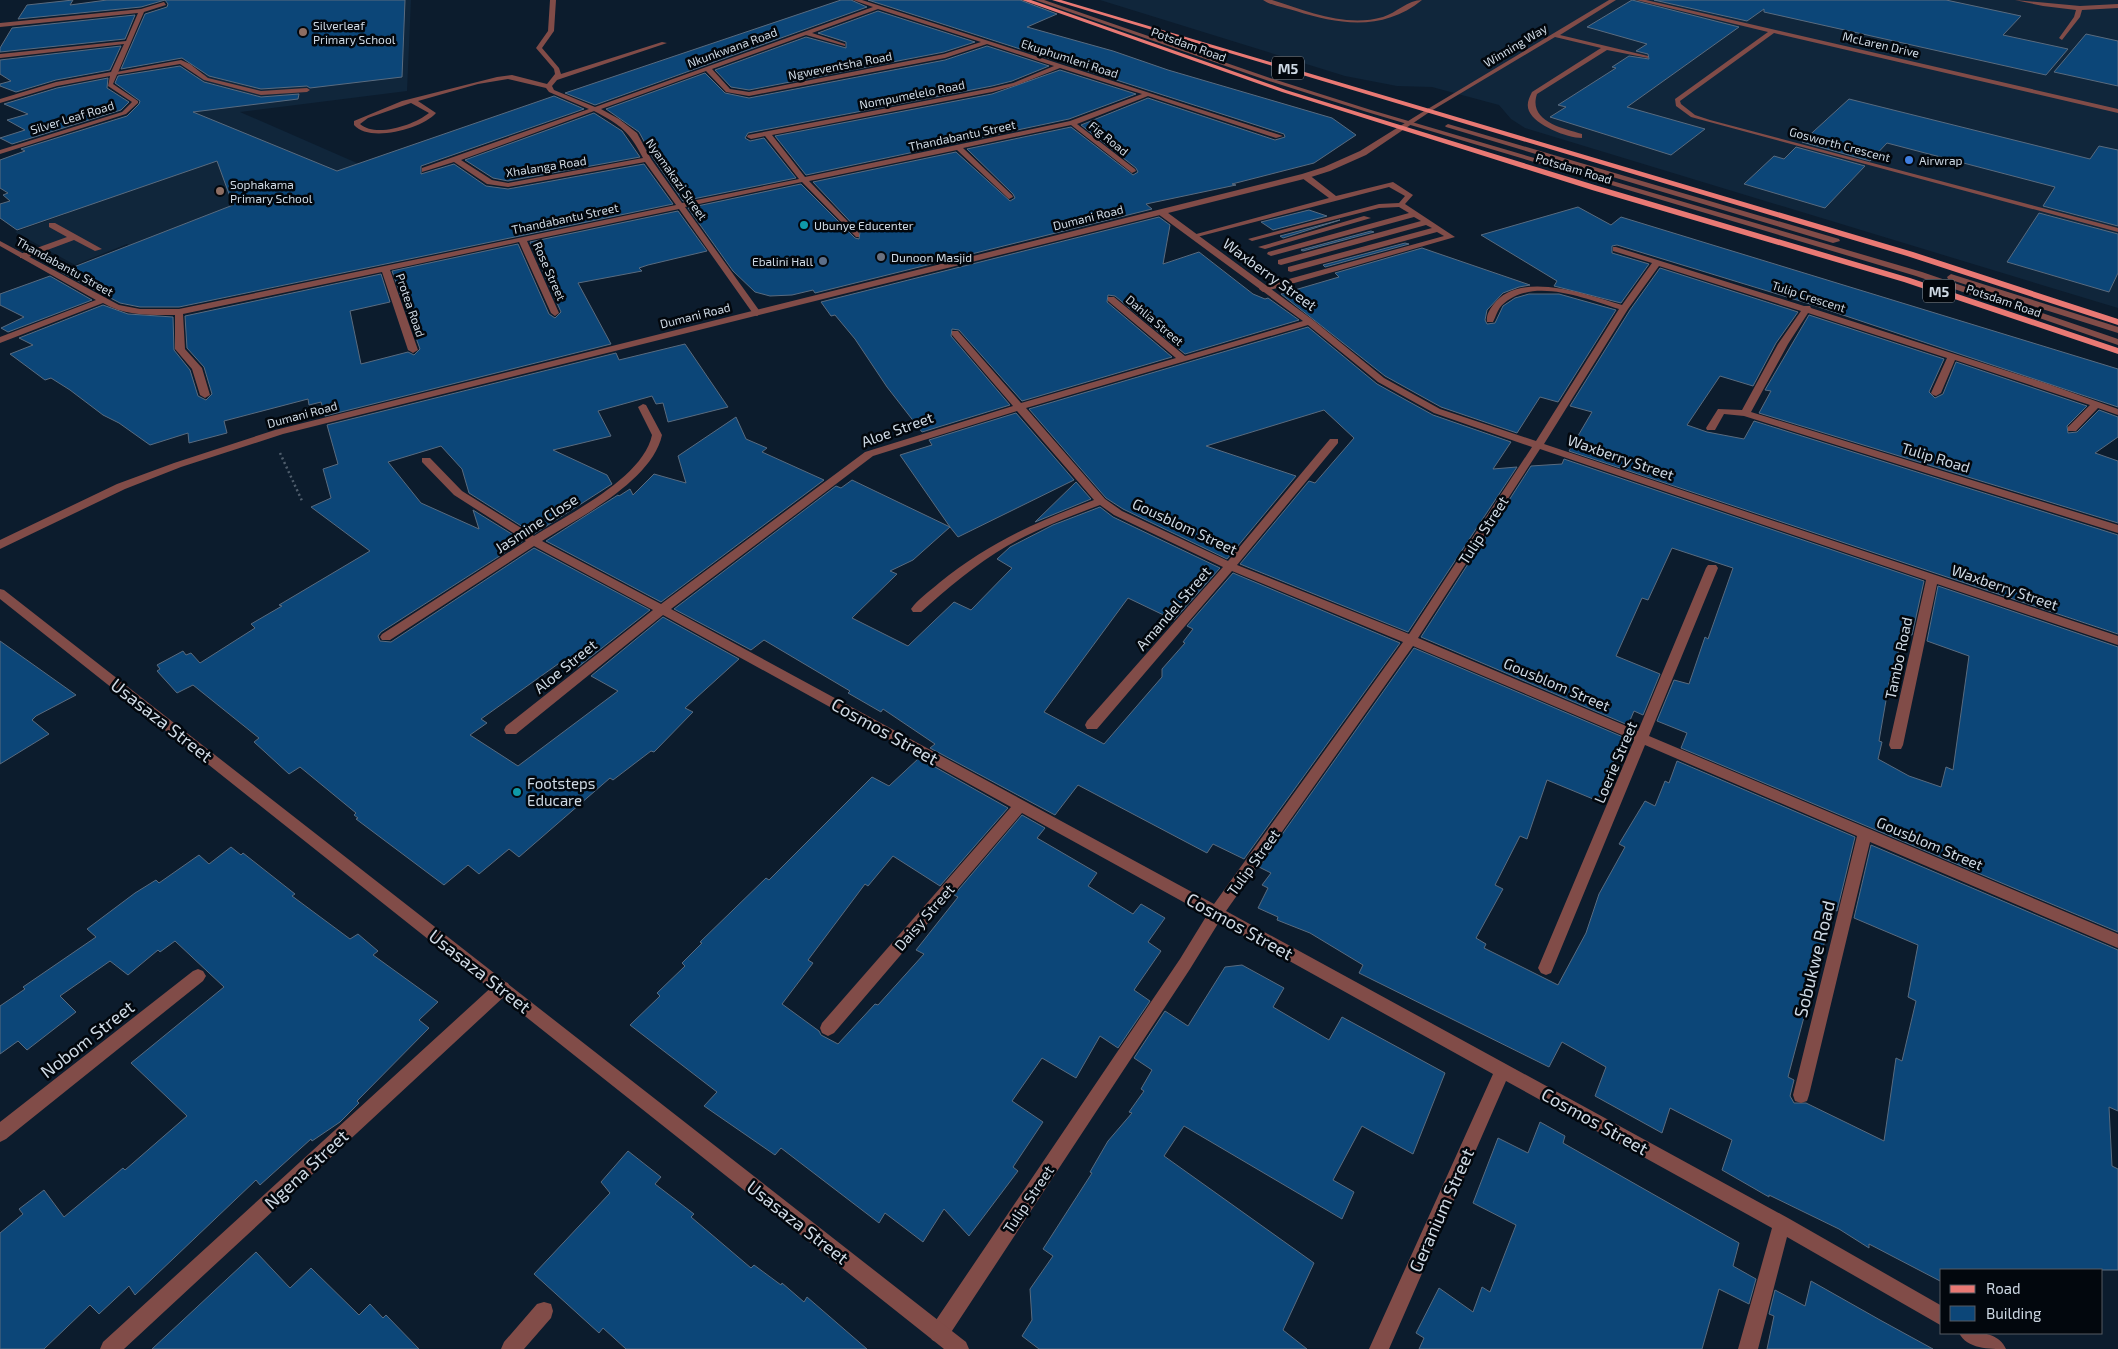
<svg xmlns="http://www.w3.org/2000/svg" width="2118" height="1349" font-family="'Exo 2',sans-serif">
<rect width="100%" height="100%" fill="#0c1c2d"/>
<path fill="#10263b" d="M281 0H411L407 91 240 112 398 181 191 277 127 244 75 265 15 232 66 214 0 180V176L219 102 183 80 205 74 209 59Z
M1100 0H2118V308L1525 128 1511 119 1499 105 1432 87 1397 86 1345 76Z"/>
<path fill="#0c4678" stroke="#596b7f" d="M73 0 70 5 107 0H405L402 77 310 88 307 86 261 89 209 76 182 58 121 69 145 14 167 7 168 4 165 0 141 7 18 19 27 5Z
M841 0H851L867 7 595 105 565 93Z
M868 0H1020L1057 14 1027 27 1113 51 1168 70 1332 118 1356 135 1314 163 1232 184 1236 185 1146 204 1152 209 815 293 813 290 792 295 770 296 755 292 733 271 688 208 801 184 855 238 859 239 860 232 813 182 956 152 1010 201 1015 198 1013 194 967 149 1071 127 1133 175 1138 172 1136 168 1081 125 1148 98 1275 140 1285 137 1284 134Z
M1632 0 1739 27 1627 107 1705 129 1671 155 1550 117 1566 107 1558 105 1616 68 1612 67 1629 56 1649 59 1648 54 1636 51 1647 44 1587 27Z
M1654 0H1946L2021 16 2003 35 2068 49 2046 75 1764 12V9L1747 21Z
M878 11 975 42 944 52 749 90 731 87 715 70 806 37 846 48V42L818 33Z
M135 15 125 39 0 52V48L12 28Z
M2086 34 2118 41V86L2054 72Z
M121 46 110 70 56 80 16 92 0 86V84L11 81 0 74V60Z
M987 46 1049 66 1012 81 992 86 748 133 745 138 750 141 764 138 796 178 683 201 653 158 639 132 606 109 705 73 725 93 749 98 945 60Z
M180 66 204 82 261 97 299 94 298 99 193 112 337 171 554 96 584 109 421 166V174L454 164 486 186 508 189 644 164 673 204 179 307H140L120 303 61 272 233 205 217 161 17 230 0 218V204L10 201 3 195 8 193 0 188V160L25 151 21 149 127 116 139 104 140 101 115 83 118 76Z
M1060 70 1136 94 1069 119 806 175 775 136 992 94Z
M108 78 107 88 129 102 121 110 12 144 0 138 25 130 7 120 28 114 4 104 57 88Z
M1849 99 2090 159 2099 146 2118 150V226L2043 206 2055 187 1887 143 1870 161 1802 142Z
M594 113 622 131 640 157 508 181 493 178 465 160Z
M1796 147 1865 166 1825 208 1744 184 1774 156 1784 159Z
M1578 207 1611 225 1621 217 2118 369V407L1810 304 1617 245 1612 246V253L1649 264 1621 303 1554 286 1557 281 1481 235Z
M1309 210 1327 216 1273 230 1261 222Z
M678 211 707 251 648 265 639 268 642 271 578 283 611 344 325 416 321 402 309 405 308 399 224 421 227 433 189 443 188 433 150 445 119 423 103 415 70 390 51 378 45 380 10 354 33 345 19 338 103 305 128 314 173 317 174 350 190 370 198 396 206 400 212 394 204 367 187 348 185 316 381 274 390 302 350 311 361 364 408 352 414 355 420 349 392 271 518 244 549 314 555 318 561 312 530 242Z
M2039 213 2118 234V273L2109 292 2007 262Z
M1159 217 1170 225 1163 264 1199 252 1253 294 1265 299 1268 298 1299 320 1185 354 1115 296 1108 295 1107 302 1172 357 1022 401 959 330 952 329 951 336 1010 405 922 432 887 387 855 339 835 315 831 316 821 302Z
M1340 220 1283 238 1280 236Z
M1371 231 1374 232 1303 251 1301 250Z
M1405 243 1409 244 1325 267 1323 265Z
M1422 248 1530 285 1519 287 1503 293 1487 310 1485 320 1487 324 1495 323 1503 306 1515 298 1529 294H1559L1616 310 1558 402 1540 397 1517 433 1441 407 1385 376 1281 294 1339 277 1335 273Z
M1660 268 1798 312 1776 343 1753 386 1720 376 1687 425 1707 432 1744 439 1754 421 2118 535V634L1569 451 1592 412 1570 406 1630 310Z
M50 276 92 300 8 332 1 328 24 317 0 305V294Z
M1809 315 1944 359 1929 392 1935 398 1943 394 1956 362 2087 406 2067 426 2068 433 2077 432 2099 410 2118 417V437L2095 453 2118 461V523L1759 413 1771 391 1765 390Z
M1308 327 1377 384 1433 415 1511 442 1493 469 1517 467 1408 632 1240 564 1309 481 1315 483 1354 438 1324 410 1206 446 1296 476 1227 559 1123 509 1106 498 1029 409Z
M685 344 728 407 668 422 663 403 656 404 652 396 598 411 611 436 553 450 607 475 612 484 534 534 469 493 462 469 441 446 388 462 421 503 479 529 473 510 523 541 381 632 378 636 380 641 391 642 534 548 650 610 578 667 565 659 481 719 487 723 470 735 518 766 618 691 591 676 663 617 739 659 685 708 693 712 654 752 651 751 613 780 610 778 519 857 509 849 479 874 468 865 444 885 356 819 358 818 354 815 356 813 300 767 289 774 254 742 259 738 193 685 177 693 157 671 160 669 157 665 183 651 186 655 191 653 200 663 255 628 251 624 282 606 279 605 370 551 311 507 331 498 323 469 338 464 327 425 616 353 619 360Z
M1016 413 1074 480 958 537 950 527 913 560 890 571 897 574 852 618 908 646 954 602 971 610 1012 568 997 559 1010 547 1053 525 1100 507 1113 517 1220 568 1174 620 1128 598 1044 712 1104 744 1162 677V669L1185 643 1183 642 1193 629 1187 626 1233 573 1400 643 1244 859 1213 844 1207 853 1078 785 1055 815 930 748 935 744 883 709 881 712 848 693 850 691 764 640 751 650 674 609 836 486 841 488 852 480 950 527 900 455 932 445 929 440Z
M736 417 746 439 767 448 762 452 824 480 661 602 546 541 618 495 619 496 630 489 633 495 654 474 686 483 678 456Z
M1564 459 1924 581 1912 635 1904 633 1889 683 1879 741 1882 742 1878 759 1909 776 1941 787 1946 767 1953 770 1969 656 1927 641 1938 586 2118 647V932L1681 748 1687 733 1657 721 1674 680 1689 684 1705 637 1708 639 1733 568 1672 548 1648 600 1642 598 1616 656 1660 674 1643 715 1634 711 1628 725 1421 637 1531 466 1562 464Z
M1076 482 1091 499 1035 522Z
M0 641 76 695 36 716 32 720 49 734 0 764Z
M1414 648 1623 737 1598 801 1547 780 1527 839 1520 836 1495 885 1503 889 1476 938 1486 944 1484 948 1558 985 1586 933 1599 894 1625 847 1619 844 1645 801 1655 806 1665 781 1669 783 1677 761 1855 837 1837 911 1834 910 1803 1016 1804 1017 1788 1077 1794 1080 1790 1096 1794 1103H1806L1884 1141 1896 1058 1902 1061 1916 1001 1908 997 1918 945 1854 918 1871 845 2118 950V1111L2109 1107 2112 1166 2118 1169V1270H1942V1282L1869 1244V1248L1839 1229 1769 1195V1197L1722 1170 1732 1140 1670 1108 1662 1133 1595 1096 1606 1067 1562 1042 1549 1067 1359 973 1363 965 1310 933 1277 920 1278 917 1258 908 1268 888 1262 885 1271 873 1259 867Z
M919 758 1008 808 940 886 893 856 868 886 865 884 808 960 813 963 782 1004 819 1031 821 1035 838 1044 875 1004 878 1005 924 954 916 950 958 897 954 895 1022 815 1045 828 1037 838 1097 873 1088 886 1133 914 1141 904 1165 918 1148 942 1161 951 1134 990 1150 1001 1118 1048 1100 1036 1076 1078 1042 1058 1012 1101 1043 1122 1013 1167 1018 1171 969 1236 944 1209 923 1242 885 1213 879 1223 781 1148 775 1155 704 1106 717 1092 630 1025 660 996 657 993 685 966 682 963 702 943 700 942 766 878 769 880 872 777 889 786Z
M231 847 241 855 243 853 295 894 292 896 350 939 358 934 378 951 373 955 438 1002 419 1020 429 1028 357 1101 359 1103 340 1122 312 1141 311 1139 260 1185 256 1180 135 1295 129 1286 99 1314 90 1305 44 1349H0V1233L23 1214 19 1209 44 1190 64 1217 123 1168 125 1170 187 1116 131 1063 224 987 175 941 160 952 158 950 128 975 110 961 60 996 76 1012 27 1050 18 1041 0 1054V1006L25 989 23 987 96 937 87 929 135 893 156 880 159 883 199 855 209 864Z
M1242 965 1284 988 1273 1007 1329 1040 1342 1017 1445 1073 1413 1154 1362 1126 1333 1180 1354 1192 1342 1219 1184 1126 1164 1156 1314 1263 1283 1330 1307 1349H1039L1022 1336 1032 1320 1030 1289 1053 1256 1043 1249 1092 1173 1090 1172 1108 1141 1132 1113 1129 1112 1144 1091 1141 1089 1152 1070 1134 1058 1165 1011 1188 1026 1225 967Z
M1540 1122 1565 1136 1563 1143 1739 1243 1733 1266 1756 1279 1749 1304 1719 1289 1702 1349H1419L1424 1338 1416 1333 1439 1288 1473 1312 1482 1287 1490 1292 1516 1225 1473 1203 1498 1138 1528 1153Z
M628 1151 661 1177 655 1184 694 1214 691 1217 751 1268 754 1265 781 1285 782 1283 804 1302 807 1297 867 1349H626L603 1328 599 1333 534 1274 610 1193 601 1182Z
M256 1252 290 1288 311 1268 359 1315 370 1304 383 1318 386 1315 419 1349H152Z
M1811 1281 1880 1320 1933 1349H1767L1774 1316 1769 1314 1775 1290 1805 1306Z"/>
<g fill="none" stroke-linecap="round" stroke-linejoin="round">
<path stroke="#4f5d6c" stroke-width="2.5" stroke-dasharray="2 3" stroke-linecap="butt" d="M280 453 303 503"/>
<path fill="#814c48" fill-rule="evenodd" d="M1035 0H1044L1270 78 1371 110 1922 272 2118 339V345L1916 276 1367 112 1266 80Z
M1263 0H1272C1307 11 1346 28 1383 17 1396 13 1408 0 1422 0 1384 31 1340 25 1296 11 1286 8 1272 6 1263 0Z
M1609 0H1616L1560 35 1648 56V58L1607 50 1537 94C1528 121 1561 128 1582 134V138C1567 138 1535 125 1529 111 1526 104 1529 98 1532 92L1601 48 1555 37 1431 111 1426 110Z
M1636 0H1646L2118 109V113L1774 33 1680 101 1681 104 1695 115 1710 120 2118 228V232L1691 117 1676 106 1675 99 1768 32Z
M2015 0 2080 6 2118 4V8L2082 10 2080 17 2062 40 2059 38 2074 17 2076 10 2043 6Z
M181 60 190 64 208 78 261 91 307 88 310 90 307 92 261 95 204 80 180 64 114 75 111 73Z
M1448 124 1839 239 1840 241 1833 243 1446 127 1445 126Z
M1302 174H1308L1336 196 1393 182 1413 195 1405 204 1455 237 1263 292 1259 289 1260 287 1444 236 1437 232 1291 272 1288 271V267L1432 228 1426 225 1281 265 1278 264V260L1421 221 1414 217 1271 256 1267 254 1268 252 1409 213 1399 207 1379 208 1252 241 1248 239 1379 204 1399 203 1405 196 1389 187 1193 238 1189 236 1329 198 1302 178Z
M1364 216 1371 218 1265 249 1258 247Z
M49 223H55L102 249 95 251 74 240 26 258H20V254L67 237 49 227Z
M1951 274 2118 327V333L1948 279 1947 277Z"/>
<path fill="#814c48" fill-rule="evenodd" d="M550 0H556L554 31 542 48 559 68 561 74 662 42 667 43 557 80 552 86 554 90 595 107 873 7 853 0H862L1283 136 1276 138 1148 96 1077 124 1135 169 1136 171 1132 173 1071 125 963 148 1012 195 1013 197 1009 199 957 150 809 181 859 233V237H856L802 182 685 207 761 313 757 316 754 315 679 209 527 241 559 313 555 316 551 313 519 242 390 270 418 350 413 353 408 350 382 272 183 314 185 349 202 368 210 395 205 398 200 395 192 369 175 349V315C150 315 125 316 103 303L0 343V337L96 300 0 246V241L119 305 140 309H179L676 205 645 162 508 187 487 184 454 162 422 172V168L589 109 549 92 546 88 508 79 478 84 418 101 436 113C422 129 369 143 354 125V121L402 101 497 77 512 75 547 84 555 74 554 69 536 48 548 31ZM878 9 981 42 944 54 749 92 730 89 712 69 806 35 845 46V44L812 33ZM987 44 1054 66 1013 83 992 88 748 135 747 137 751 139 765 136 799 179 682 203 651 159 637 133 619 119 601 109 706 71 726 92 749 96 945 58ZM1060 68 1142 94 1070 121 805 177 772 135 992 92 1017 85ZM411 103 429 113C414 125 376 138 360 124L368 118ZM594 111C621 125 629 131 643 158L508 183 492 180 461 160Z
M164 2 166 5 144 12 113 84 138 101V103L126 114 0 154V150L122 112 132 102 108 86 110 76 57 86 0 103V99L56 82 111 72 124 44 0 58V54L126 41 138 13 0 27V23L141 9Z
M1158 210H1164L1313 320 1384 378 1440 409 1536 441 1619 309C1585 299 1533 276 1502 305 1498 309 1496 316 1493 322H1487C1486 316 1489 310 1493 305 1519 269 1588 295 1622 305L1652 263 1613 251V247H1616L1804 306H1810L1811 308 2048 384 2118 409V415L2098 408 2076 431H2068V427L2090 405 1955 360 1941 393 1936 396 1933 395 1931 393 1947 358 1808 313 1788 344 1751 412 2118 525V533L1744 416 1724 414 1715 430H1707L1706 428 1718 409 1742 410 1778 344 1801 311 1659 266 1628 309 1544 444 2118 636V645L1937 584 1903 745 1901 749H1891L1889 745 1926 580 1540 449 1418 638 1638 731 1706 568 1708 565H1716L1718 568 1649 736 2118 934V948L1870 842 1809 1095 1807 1101 1801 1103 1795 1101 1793 1095 1857 836 1645 745 1551 973 1546 975 1541 973 1538 968 1634 740 1413 646 1226 911 1788 1218 1942 1306V1326L1787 1237 1758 1349H1738L1772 1228 1506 1081 1389 1349H1369L1493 1074 1219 922 1190 969 946 1340 939 1343 932 1340 929 1333 932 1326 1180 959 1207 915 1022 813 834 1033 828 1036 822 1033 820 1028 822 1023 1011 807 663 615 516 734H506L504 730 506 726 653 610 534 546 390 640H382L380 637 382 634 526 541 454 495 422 462V458H430L462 491 534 536C570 513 643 478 652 435L638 407 643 404 646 405 662 435C652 481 580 517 542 541L661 604 865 452 1013 406 952 335V331H958L1021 403 1176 358 1108 301V297H1114L1185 356 1303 321 1158 214ZM1308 325 1378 382 1434 413 1532 447 1409 634 1237 565 1338 443V439H1330L1228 561 1122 511 1105 499 1026 408ZM1017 411 1094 500C1036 522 988 543 939 583 930 591 918 599 911 609L913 612H921C948 588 976 564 1007 546 1037 529 1068 517 1100 505L1114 515 1223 567 1087 721 1085 725 1087 729H1097L1232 571 1403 642 1214 904 671 609 873 456Z
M198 969 203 971 206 976 203 981 6 1139 0 1142V1122L193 971Z
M502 981 508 983 510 988 508 993 124 1349H100L103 1342 496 983Z
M544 1302 551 1304 553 1311 551 1318 524 1349H501L504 1342 537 1304Z
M1959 1333C1976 1332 1998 1331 2006 1349 1989 1349 1967 1349 1959 1333Z"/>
<path fill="#814c48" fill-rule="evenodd" d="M1429 108 1432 110 1431 111 1366 155 1330 171 1308 178 283 434 181 467 125 489 0 549V540L117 484 174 463 275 430 1302 174 1324 167 1360 151Z
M0 589 4 590 966 1342 969 1349H944L0 599Z"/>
<path fill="#e97974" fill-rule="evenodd" d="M1022 0H1031L1286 90 1598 186 1910 278 2118 348V354L1904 282 1592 190 1282 92Z
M1052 0H1061L1913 252 2118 319V325L1907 256Z"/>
</g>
<g fill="#8d6e63" stroke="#02070d" stroke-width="2">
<circle cx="303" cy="32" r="5"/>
<circle cx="220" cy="191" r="5"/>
</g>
<circle fill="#3f7fe0" stroke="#02070d" stroke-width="2" cx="1909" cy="160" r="5"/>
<g fill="#0f9aa8" stroke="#02070d" stroke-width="2">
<circle cx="804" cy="225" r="5"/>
<circle cx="517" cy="792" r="5"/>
</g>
<circle fill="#6b7280" stroke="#02070d" stroke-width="2" cx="881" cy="257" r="5"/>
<circle fill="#5c6f8a" stroke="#02070d" stroke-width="2" cx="823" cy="261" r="5"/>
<g text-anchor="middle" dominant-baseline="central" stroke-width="5" stroke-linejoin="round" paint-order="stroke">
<g font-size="12" fill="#ced9e4" stroke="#02070d" text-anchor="start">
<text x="313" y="25">Silverleaf<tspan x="313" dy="14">Primary School</tspan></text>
<text x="1919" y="160">Airwrap</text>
<text x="230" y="184">Sophakama<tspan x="230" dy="14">Primary School</tspan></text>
<text x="814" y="225">Ubunye Educenter</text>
<text x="891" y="257">Dunoon Masjid</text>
<text x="813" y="261" text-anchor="end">Ebalini Hall</text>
</g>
<g font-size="12" fill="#ced9e4" stroke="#02070d">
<text transform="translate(1189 44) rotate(20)">Potsdam Road</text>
<text transform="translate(1881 44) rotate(13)">McLaren Drive</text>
<text transform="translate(1515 45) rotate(-31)">Winning Way</text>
<text transform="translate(732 47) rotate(-20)">Nkunkwana Road</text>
<text transform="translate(1070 58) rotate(18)">Ekuphumleni Road</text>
<text transform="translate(840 65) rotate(-11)">Ngweventsha Road</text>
<text transform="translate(912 94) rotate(-11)">Nompumelelo Road</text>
<text transform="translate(72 117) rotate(-17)">Silver Leaf Road</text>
<text transform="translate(962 135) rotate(-12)">Thandabantu Street</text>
<text transform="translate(1109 138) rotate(39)">Fig Road</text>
<text transform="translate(1840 144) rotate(15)">Gosworth Crescent</text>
<text transform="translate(546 166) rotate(-9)">Xhalanga Road</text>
<text transform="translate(1574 168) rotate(17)">Potsdam Road</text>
<text transform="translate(677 179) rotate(55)">Nyamakazi Street</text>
<text transform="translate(1088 217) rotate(-14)">Dumani Road</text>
<text transform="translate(565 218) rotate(-12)">Thandabantu Street</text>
<text transform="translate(65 266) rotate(29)">Thandabantu Street</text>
<text transform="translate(550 271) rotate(66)">Rose Street</text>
<text transform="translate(1809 296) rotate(18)">Tulip Crescent</text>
<text transform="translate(2004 300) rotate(19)">Potsdam Road</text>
<text transform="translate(411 305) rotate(71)">Protea Road</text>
<text transform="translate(695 315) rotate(-14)">Dumani Road</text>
<text transform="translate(1155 320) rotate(40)">Dahlia Street</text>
<text transform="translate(302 414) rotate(-15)">Dumani Road</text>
</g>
<g fill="#02070d" stroke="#919aa4" stroke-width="1">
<rect x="1272" y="56.5" width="32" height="23" rx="4"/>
<rect x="1923" y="279.5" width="32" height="23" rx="4"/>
</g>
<g font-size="14" font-weight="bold" fill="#ced9e4">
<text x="1288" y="68">M5</text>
<text x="1939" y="291">M5</text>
</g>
<g font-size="15" fill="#ced9e4" stroke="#02070d">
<text transform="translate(1270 274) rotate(36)">Waxberry Street</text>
<text transform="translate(897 429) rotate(-20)">Aloe Street</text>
<text transform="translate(1621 457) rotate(19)">Waxberry Street</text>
<text transform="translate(1936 457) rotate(17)">Tulip Road</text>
<text transform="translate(536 523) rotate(-33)">Jasmine Close</text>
<text transform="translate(1185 526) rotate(25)">Gousblom Street</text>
<text transform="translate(1483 530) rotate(-57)">Tulip Street</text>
<text transform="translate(2005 587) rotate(19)">Waxberry Street</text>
<text transform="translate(1173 608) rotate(-49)">Amandel Street</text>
<text transform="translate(1898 658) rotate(-78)">Tambo Road</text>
<text transform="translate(565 666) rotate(-39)">Aloe Street</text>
<text transform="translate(1557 684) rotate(23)">Gousblom Street</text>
<text transform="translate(1615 762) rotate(-67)">Loerie Street</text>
<text transform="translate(1930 843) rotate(23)">Gousblom Street</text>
<text transform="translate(1253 862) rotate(-54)">Tulip Street</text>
<text transform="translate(924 917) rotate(-49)">Daisy Street</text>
<text transform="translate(1028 1199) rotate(-56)">Tulip Street</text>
</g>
<g font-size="15" fill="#ced9e4" stroke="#02070d" text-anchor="start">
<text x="527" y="783">Footsteps<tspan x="527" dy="17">Educare</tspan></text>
</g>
<g font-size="18" fill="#ced9e4" stroke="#02070d">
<text transform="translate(162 720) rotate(38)">Usasaza Street</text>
<text transform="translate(885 731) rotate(29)">Cosmos Street</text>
<text transform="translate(1240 926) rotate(29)">Cosmos Street</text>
<text transform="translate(1814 959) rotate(-76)">Sobukwe Road</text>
<text transform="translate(480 971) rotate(38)">Usasaza Street</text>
<text transform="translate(87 1039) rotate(-38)">Nobom Street</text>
<text transform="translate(1595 1121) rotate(29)">Cosmos Street</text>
<text transform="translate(306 1169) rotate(-43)">Ngena Street</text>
<text transform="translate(1441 1210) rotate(-66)">Geranium Street</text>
<text transform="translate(798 1222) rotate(38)">Usasaza Street</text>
</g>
</g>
<rect x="1940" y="1269" width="162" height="65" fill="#02070d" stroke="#545b63"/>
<rect x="1950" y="1285" width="25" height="8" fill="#e97974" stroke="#545b63"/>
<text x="1986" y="1294" font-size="15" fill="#ced9e4">Road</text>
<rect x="1950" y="1306" width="25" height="15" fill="#0c4678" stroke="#545b63"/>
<text x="1986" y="1319" font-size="15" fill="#ced9e4">Building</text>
</svg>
